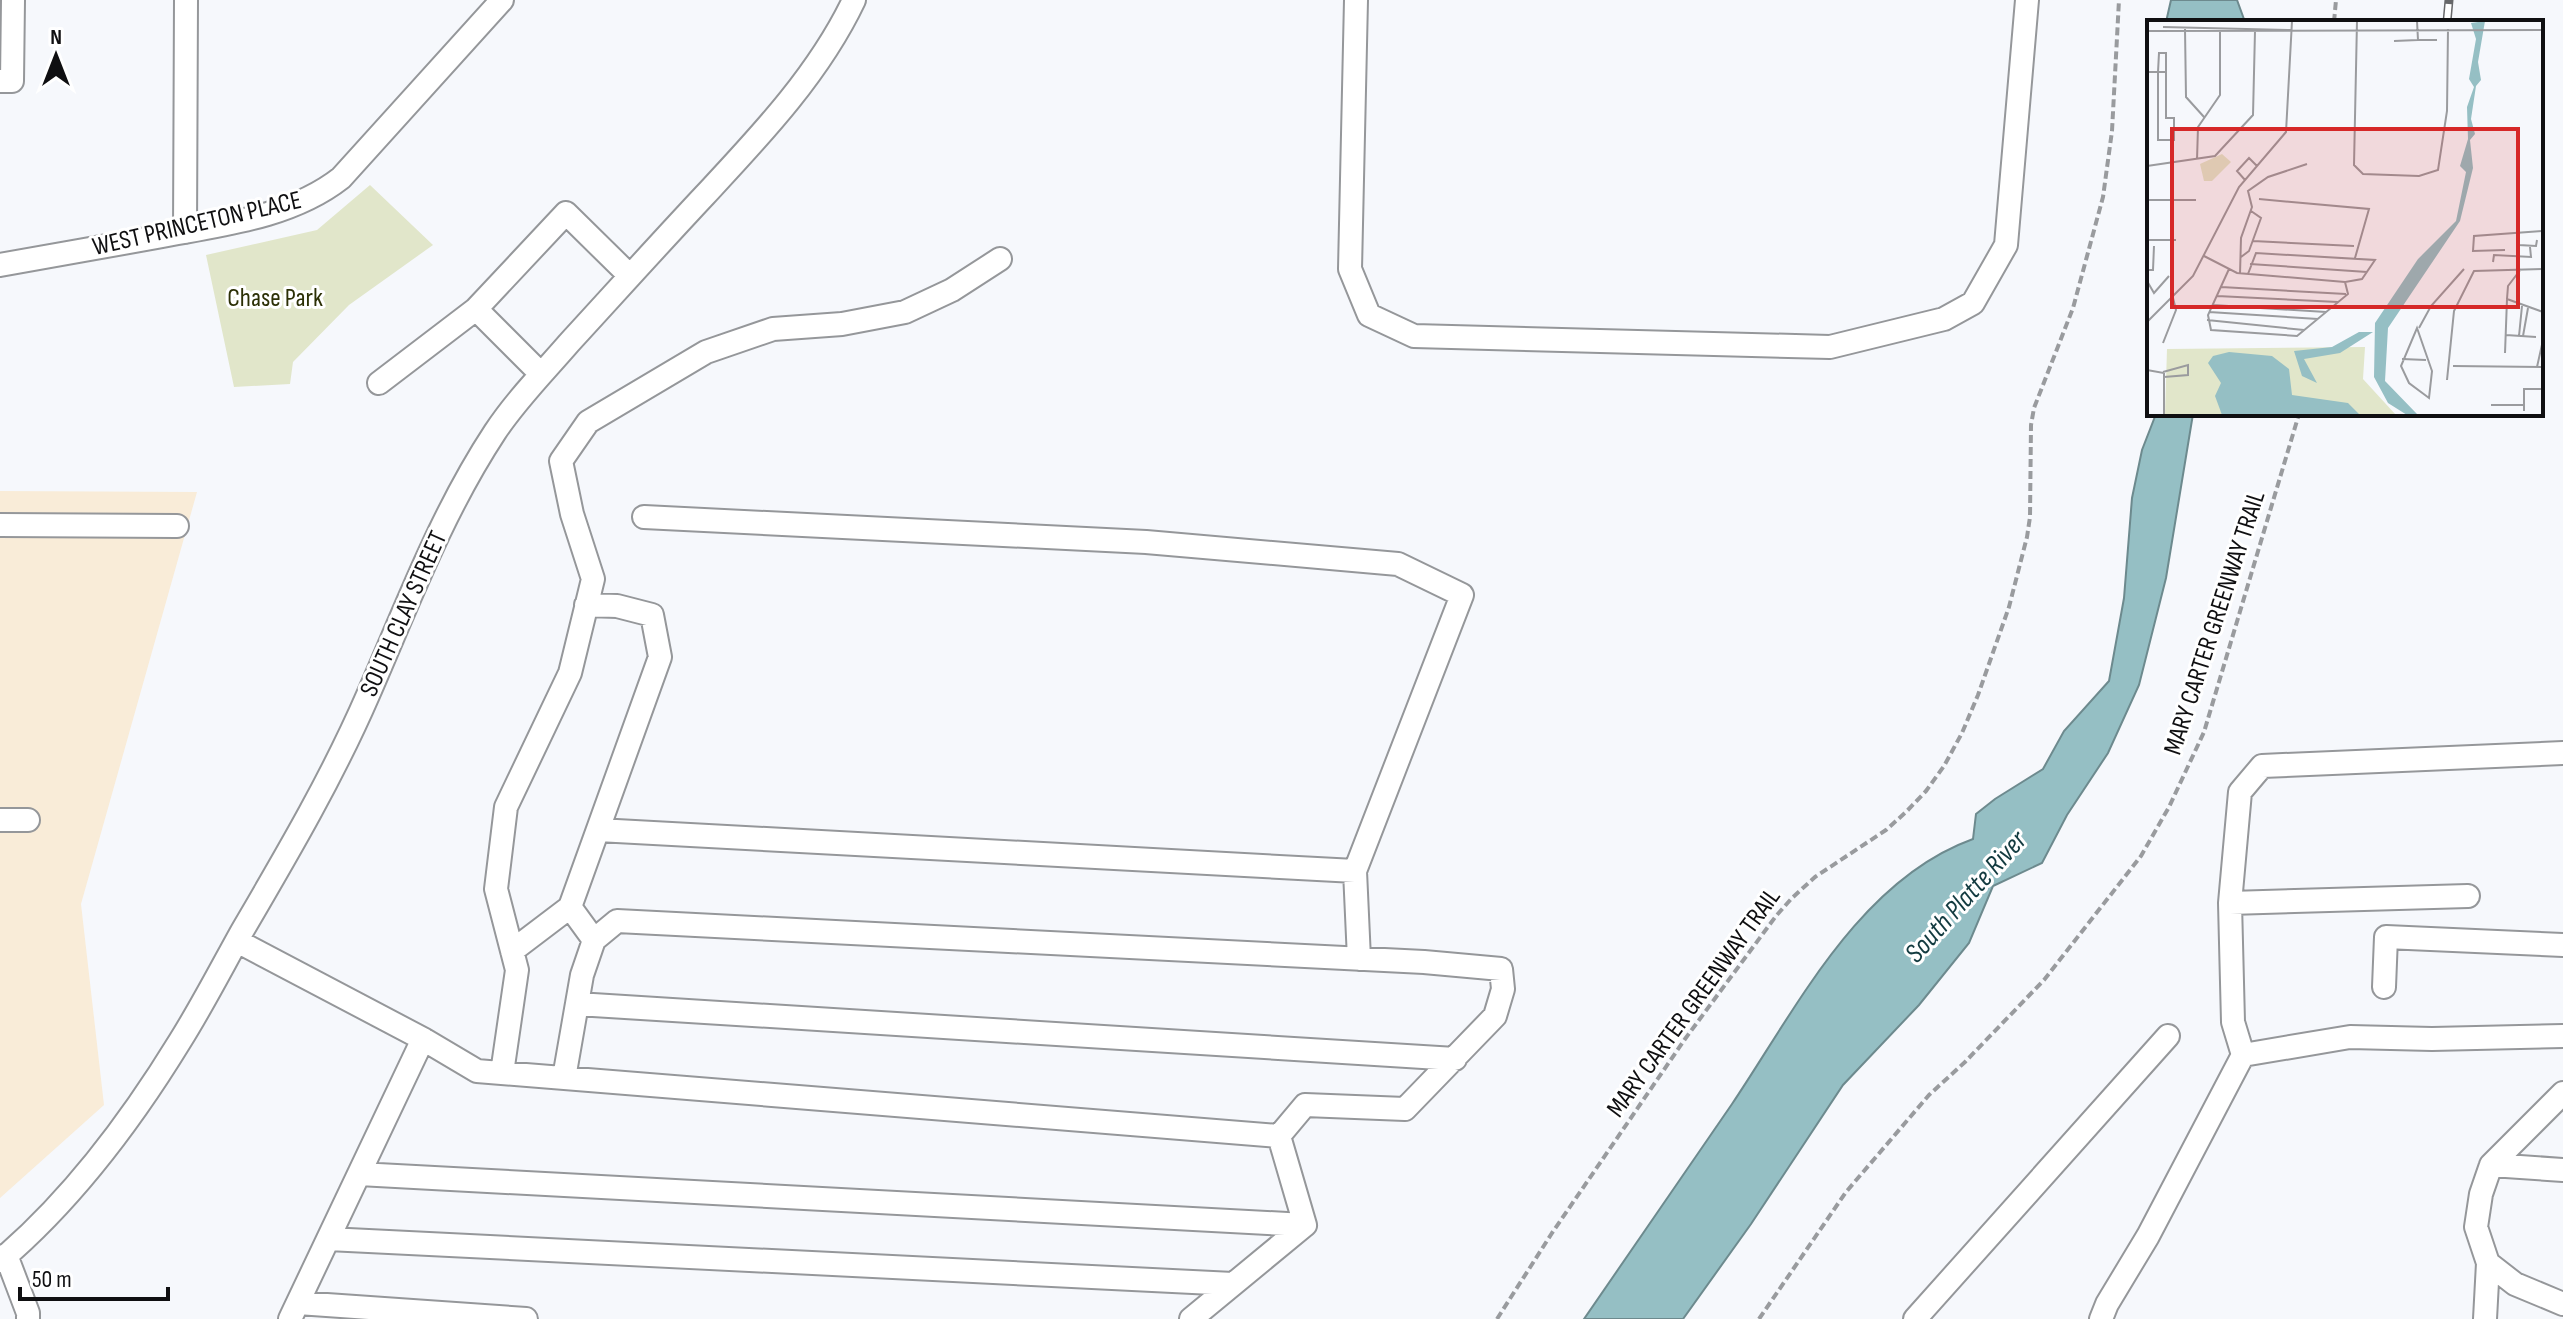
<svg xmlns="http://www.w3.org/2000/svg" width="2563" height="1319" font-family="'Sofia Sans Condensed',sans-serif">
<rect width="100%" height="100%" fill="#f6f8fc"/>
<path fill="#f9ecd8" d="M0 491 197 492 81 904 104 1105 0 1198Z"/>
<path fill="#e1e6ca" d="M370 185 433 245 349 305 293 362 290 384 234 387 206 255 317 230Z"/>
<path fill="#95bfc4" stroke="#6d8a8e" stroke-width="2" d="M2171 0H2237L2245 22H2166Z
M2156 414H2193L2166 578 2139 685 2108 753 2067 815 2042 863 1993 886 1969 943 1919 1005 1843 1085 1751 1224 1683 1319H1584C1633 1247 1683 1176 1732 1104 1796 1009 1859 880 1973 839L1976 814 1995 799 2043 769 2064 731 2109 681 2124 598 2132 498 2142 450Z"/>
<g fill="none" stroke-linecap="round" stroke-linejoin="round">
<defs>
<path id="minor" d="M1356 0 1350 269 1369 315 1414 336 1830 347 1944 319 1973 303 2006 245 2027 0
M0 81H12L13 0
M185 232 186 0
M0 265C52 256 105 246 157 237 219 225 290 218 341 178L502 0
M541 374 476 309 566 213 630 276
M379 383 476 309
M644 517 1146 542 1398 564 1462 595 1355 871 1359 959
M0 525 177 526
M0 820H28
M598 830 1355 871
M2468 896 2230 903 2240 792 2262 766 2563 753
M2230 903 2233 1022 2243 1055
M570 907 594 940
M237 941 423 1039 477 1071 1279 1136
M512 951 570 907 660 657 652 615 617 606 586 605
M2384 987 2386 937 2563 945
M577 1004 1455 1059
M502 1073 517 970 496 889 506 807 570 673 593 579 572 514 561 461 588 422 706 352 773 329 842 324 905 312 952 290 1000 259
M564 1078 582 975 594 940 617 921 1424 962 1501 969 1503 989 1495 1016 1405 1109 1305 1105 1279 1136 1305 1225 1191 1319
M2563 1093 2491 1165 2481 1194 2476 1227 2488 1263 2515 1284 2563 1304
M2491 1165 2563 1170
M359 1174 1305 1225
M328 1239 1233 1284
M6 1255 28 1313V1319
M0 1261C72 1200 131 1121 180 1041 202 1006 221 969 241 933 286 856 332 778 368 695 407 606 441 514 495 432 516 400 544 372 569 343 614 294 659 244 705 195 760 136 819 74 854 0
M298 1303 526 1319
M290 1319 423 1039
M1915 1319 2168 1036
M2101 1319 2107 1304 2148 1236 2243 1055 2350 1037 2432 1039 2563 1036
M2485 1319 2488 1263"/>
</defs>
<use href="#minor" stroke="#95979a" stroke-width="26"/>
<path stroke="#999b9e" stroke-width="4" stroke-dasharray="8 4" stroke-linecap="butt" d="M2334 22 2336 0
M1497 1319 1552 1233 1685 1039 1776 916 1792 898 1815 877 1886 830 1906 812 1926 791 1944 766 1962 733 1978 695 2009 607 2027 537 2030 517 2031 425 2034 408 2073 308 2103 197 2112 131 2119 0
M1759 1319 1846 1192 1929 1095 1965 1062 2044 980 2141 856 2169 807 2204 732 2299 414"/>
<use href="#minor" stroke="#fff" stroke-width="22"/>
<defs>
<path id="rail" d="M2447 22 2449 0"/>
</defs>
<use href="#rail" stroke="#67686a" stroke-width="9"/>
<use href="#rail" stroke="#fff" stroke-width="6" stroke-dasharray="18" stroke-linecap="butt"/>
</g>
<g text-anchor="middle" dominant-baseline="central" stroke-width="6" stroke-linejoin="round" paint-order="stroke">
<g font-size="26" fill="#0f0f11" stroke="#fff">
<text transform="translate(197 224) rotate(-13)">WEST PRINCETON PLACE</text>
<text transform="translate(404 614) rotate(-66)">SOUTH CLAY STREET</text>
<text transform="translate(2215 623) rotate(-72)">MARY CARTER GREENWAY TRAIL</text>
<text transform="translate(1694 1003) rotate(-54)">MARY CARTER GREENWAY TRAIL</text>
</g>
<g font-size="26" fill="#2c3006" stroke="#fff">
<text x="275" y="298">Chase Park</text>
</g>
<g font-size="28" font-style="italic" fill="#133b40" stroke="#fff">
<text transform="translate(1966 897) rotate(-48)">South Platte River</text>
</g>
</g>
<g transform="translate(2147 20)">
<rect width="396" height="396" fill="#f6f8fc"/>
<path d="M75 134 84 142 65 161H57L53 144ZM218 327 216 359 249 395H18L20 329Z" fill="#e1e6ca"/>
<path d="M338 1 331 42 334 60 329 66 324 99 328 114 323 120 326 148 313 201 241 308 238 361 270 394 286 395H260L241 383 227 357 228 303 271 239 309 201 319 152 313 146 321 119 320 87 327 67 322 59 329 19 324 3ZM212 312H226L193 333 157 339 170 363 155 356 147 331 185 327ZM82 332 125 336 142 349 145 375 201 383 213 395H75L68 376 74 363 61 343 66 336Z" fill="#95bfc4"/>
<path fill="none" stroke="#9a9b9e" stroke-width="2" d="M210 1 207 145 216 154 272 156 291 150 300 91 301 9M270 1 271 20H290M16 7 144 10M38 9 39 77 57 97M0 11 396 10M247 21 271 20M0 52H19V98H27V120H11V52L12 33H19V52M50 140 51 107 73 75V10M0 146 68 136 106 95 108 11M98 160 90 151 102 138 110 146M112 179 222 189 208 238M0 180H49M372 211V225L389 226 390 220M0 220H29M106 221 207 226M358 230 326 231 327 216 396 211M57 236 90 253 198 262M94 237 102 231 114 198 104 191M346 242 347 235 384 237 383 227M103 244 220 252M82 249 61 295 64 310 150 316 201 274 198 262 215 259 228 240 109 233 101 254M374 249 361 266 360 279 396 292M0 250H6L7 226M93 254 94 218 105 187 101 171 121 157 160 144M0 261 7 273 22 256M74 267 199 274M70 276 191 282M66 285 179 292M62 292 171 299M60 300 157 310M0 302 46 256 92 167 139 112 145 1M270 308 285 351 282 378 262 363 254 346ZM272 308 284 286 317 249M359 315 389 317M372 316 375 286M376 316 381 288M16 323 29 290 26 278M358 333 360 279M255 339 279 340M306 346 396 347M390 347 396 320M0 350 17 353V395M16 352 41 345V355L17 357M300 360 307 291 327 251 396 249M344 385H377M377 391V369H396"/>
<path fill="#d62828" fill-opacity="0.15" stroke="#d62828" stroke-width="4" d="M25 109H371V287H25Z"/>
<rect width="396" height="396" fill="none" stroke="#0f0f11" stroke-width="4"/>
</g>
<g transform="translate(56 56)" stroke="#ffffff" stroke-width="6" paint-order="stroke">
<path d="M0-6L14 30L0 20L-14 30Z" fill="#0f0f11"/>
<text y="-12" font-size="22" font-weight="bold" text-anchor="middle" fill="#0f0f11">N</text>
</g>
<path d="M20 1287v12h148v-12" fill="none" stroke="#0f0f11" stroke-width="4"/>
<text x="32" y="1287" font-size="24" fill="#0f0f11" stroke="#ffffff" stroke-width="6" paint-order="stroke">50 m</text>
</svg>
